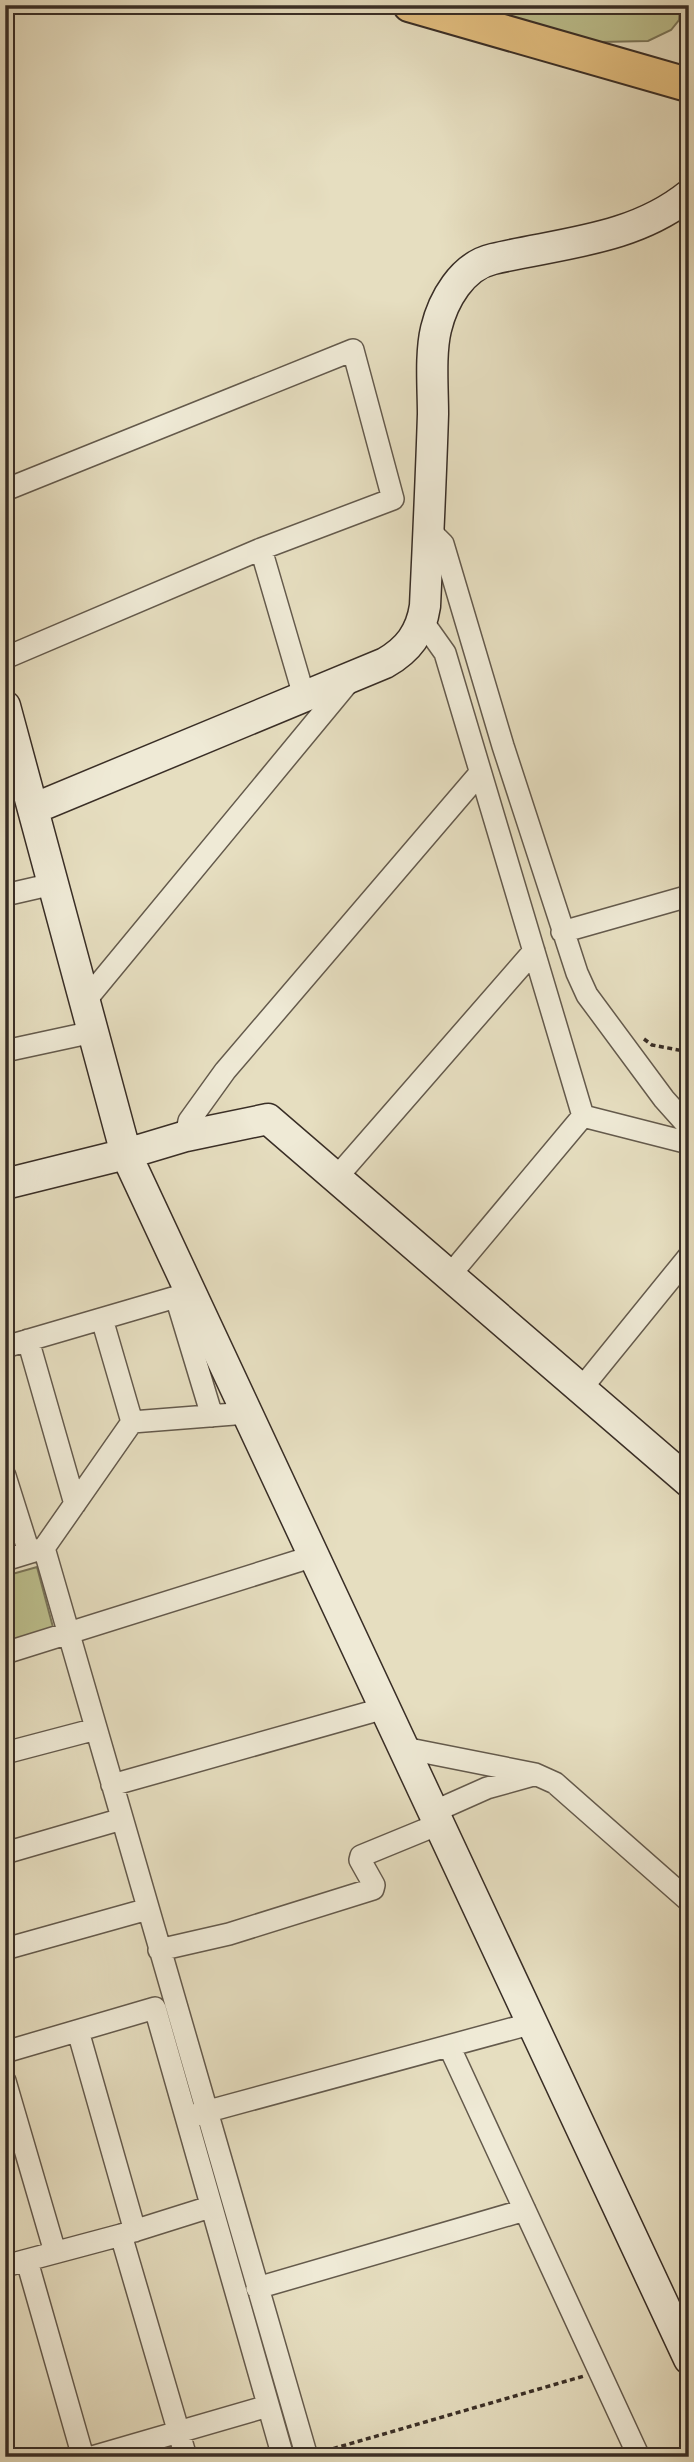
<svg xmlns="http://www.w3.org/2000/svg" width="694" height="2462" font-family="'IM FELL Great Primer',serif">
<rect width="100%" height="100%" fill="#e6dec0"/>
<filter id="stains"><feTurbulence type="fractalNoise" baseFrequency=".00286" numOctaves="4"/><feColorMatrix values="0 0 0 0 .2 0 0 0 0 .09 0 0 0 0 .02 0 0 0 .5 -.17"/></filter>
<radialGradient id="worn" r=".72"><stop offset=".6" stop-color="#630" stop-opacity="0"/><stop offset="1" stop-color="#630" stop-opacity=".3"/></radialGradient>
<path fill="#bcbf8d" stroke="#7a765a" stroke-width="2" d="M455 5H680L679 20 671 30 648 41 553 43Z
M37 1567 54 1631 5 1644V1576Z"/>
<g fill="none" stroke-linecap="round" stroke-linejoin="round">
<defs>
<path id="street" d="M5 490 353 350 393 499 261 549 5 658
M429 530 443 544 503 746 577 973 587 995 664 1099 689 1127
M261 549 304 696
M423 622 445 653 583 1116
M5 895 53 884
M562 932 689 896
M85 1001 351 679
M5 1051 93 1032
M186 1136 189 1121 225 1071 480 773
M336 1178 534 951
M450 1275 583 1116 689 1143
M176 1297 212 1416
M102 1319 132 1422
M28 1340 75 1504
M5 1347 176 1297 190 1290
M581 1389 689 1256
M5 1476 29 1552
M44 1548 307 2457
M5 1560 44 1548 132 1422 247 1413
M5 1653 314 1556
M404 1748 535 1774 555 1783 689 1901
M5 1753 96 1729
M112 1785 385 1708
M433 1812 487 1788 530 1776
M5 1853 122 1819
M5 1949 148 1909
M159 1950 229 1934 373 1889 374 1885 360 1860 361 1856 439 1824
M78 2031 135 2231
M449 2046 639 2457
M5 2052 155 2008 283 2457
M5 2081 55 2252
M194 2115 533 2023
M121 2235 186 2457
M27 2261 83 2457
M5 2266 121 2235 210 2207
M257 2288 525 2210
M92 2457 268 2406"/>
<path id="secondary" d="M5 706 126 1154 689 2359
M33 809 385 663C408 650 421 633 425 606 428 542 431 478 433 414 433 389 430 354 436 329 443 300 462 266 493 259 561 243 633 240 689 195
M5 1184 126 1154 186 1136 268 1119 689 1482"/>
<path id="primary" d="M410 5 689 85"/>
</defs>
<use href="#street" stroke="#645a4c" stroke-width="24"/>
<use href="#secondary" stroke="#392e26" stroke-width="33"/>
<use href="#primary" stroke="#392e26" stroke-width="37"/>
<path stroke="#392e26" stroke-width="3.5" stroke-dasharray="5 3.5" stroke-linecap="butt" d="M644 1039 652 1045 689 1052
M325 2451 584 2376"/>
<use href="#street" stroke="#efead6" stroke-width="21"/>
<use href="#secondary" stroke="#efead6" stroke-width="30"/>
<use href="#primary" stroke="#e3bf80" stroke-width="33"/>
</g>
<rect width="694" height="2462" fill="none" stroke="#e6dec0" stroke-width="28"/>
<rect x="7" y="7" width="680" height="2448" fill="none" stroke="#392e26" stroke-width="3.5"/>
<rect x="14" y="14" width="666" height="2434" fill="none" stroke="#392e26" stroke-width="2"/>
<rect width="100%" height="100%" filter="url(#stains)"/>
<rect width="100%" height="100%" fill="url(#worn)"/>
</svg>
